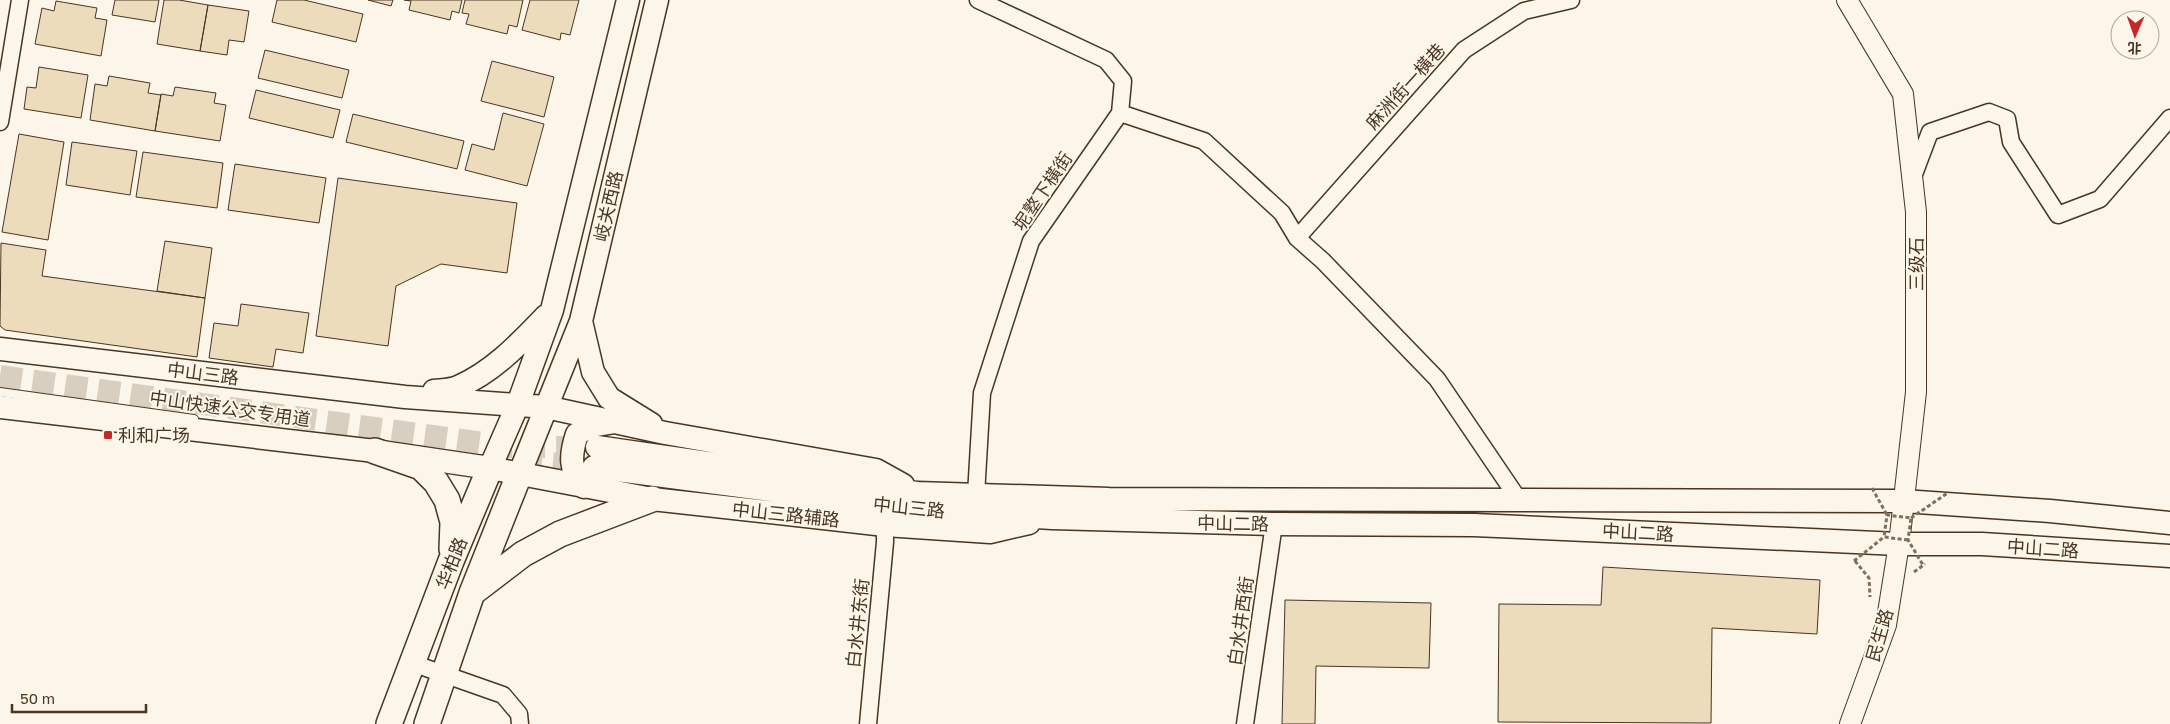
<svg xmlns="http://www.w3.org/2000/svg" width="2170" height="724" font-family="'Golos Text','Noto Sans SC',sans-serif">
<rect width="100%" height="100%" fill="#fbf6e9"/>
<path fill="#ecdcbc" stroke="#4a3520" d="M115 0H159L155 22 112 15Z
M164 0H179L208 5 200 51 157 44Z
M277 0H304L363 14 356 42 272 22Z
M368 0H393L391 6Z
M404 0H462L459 13 452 11 450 20 409 10 411 1Z
M465 0H523L517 27 509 25 507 34 466 24 469 14 462 13Z
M530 0H579L570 35 561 33 560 40 522 30Z
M56 1 97 8 95 18 107 20 101 56 35 44 42 8 54 11Z
M208 5 249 11 244 42 229 40 227 55 200 51Z
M265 50 349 70 342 98 258 78Z
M492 61 554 77 544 117 481 101Z
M39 67 88 75 81 118 24 109 27 87 36 88Z
M109 76 150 83 148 93 161 95 155 131 90 120 95 84 107 86Z
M175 87 216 93 214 103 226 105 220 141 155 131 161 94 173 96Z
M256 90 340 110 333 138 249 118Z
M503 113 544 124 527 186 465 170 472 144 494 150Z
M353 114 464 141 457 169 346 142Z
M19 134 64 142 48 240 2 232Z
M72 142 137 151 130 195 66 185Z
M143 152 223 163 217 208 136 197Z
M235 164 326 178 319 223 228 210Z
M338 178 517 203 507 273 441 264 396 286 388 346 316 336Z
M165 241 212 248 205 298 157 291Z
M1 243 46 250 42 276 205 298 197 357 5 330 0 326Z
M241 304 309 313 303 353 276 349 273 367 209 358 214 323 238 326Z
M1603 567 1820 580 1817 634 1712 628 1711 723 1498 722 1499 604 1601 605Z
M1285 600 1431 603 1429 668 1316 666 1315 724H1282Z"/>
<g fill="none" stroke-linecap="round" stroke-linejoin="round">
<path stroke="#d8cfc1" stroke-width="22" stroke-dasharray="22 11" stroke-linecap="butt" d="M0 376 512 447H597
M520 460 591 467"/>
<defs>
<path id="service" d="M0 392 194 419"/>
<path id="minor" d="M1120 113 1204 141 1282 213 1297 238 1323 261 1437 379 1519 500
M0 122 20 0
M1913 177 1930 132 1989 112 2007 119 2011 142 2058 215 2100 199 2170 118
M1297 238 1464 50 1524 11 1571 0
M976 495 982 393 1031 241 1120 113 1123 81 1106 60 978 0
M412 663 503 695 519 714 520 724
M868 724 885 542V525
M1245 724 1274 524"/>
<path id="tertiary" d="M1847 0 1903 94 1916 212V392L1899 544 1886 625 1850 724"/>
<path id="secondary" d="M581 321 593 372 609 398 651 424
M0 349 405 397 546 407 665 433 876 470 903 485
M434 391C442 390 451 390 458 387 493 372 520 343 546 316
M0 407 375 451 490 468 652 499 885 525 990 532 1029 523
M597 447 917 493 1109 499 1903 501 2050 511 2170 523
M594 467 915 509 1052 518 1274 524 1474 525 1899 544H1982L2170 556
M490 468 518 404 552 310 628 0
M519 475 581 321 657 0
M584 487C569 470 570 455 577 434L591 426 609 423"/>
<path id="primary" d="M375 451 421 467 436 482 447 500 453 522 452 549
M472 593 523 554 560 534 652 499
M389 724 451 561 490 468
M427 724 472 593 519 475"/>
</defs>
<use href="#service" stroke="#4a3520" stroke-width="10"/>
<use href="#minor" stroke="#4a3520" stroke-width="19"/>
<use href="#tertiary" stroke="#4a3520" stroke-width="22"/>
<use href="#secondary" stroke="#4a3520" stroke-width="25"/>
<use href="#primary" stroke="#4a3520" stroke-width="28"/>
<path stroke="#7f6f5c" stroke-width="3" stroke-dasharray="4 2.5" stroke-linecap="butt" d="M1855 561 1869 578 1870 597
M1914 572 1925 564"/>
<use href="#service" stroke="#fbf6e9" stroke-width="8"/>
<use href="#minor" stroke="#fbf6e9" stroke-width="16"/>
<use href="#tertiary" stroke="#fbf6e9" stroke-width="20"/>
<use href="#secondary" stroke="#fbf6e9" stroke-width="22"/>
<use href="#primary" stroke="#fbf6e9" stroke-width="25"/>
<path stroke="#7f6f5c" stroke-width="3" stroke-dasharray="4 2.5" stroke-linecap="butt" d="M1872 488 1887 515
M1911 518 1949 492
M1908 540 1884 537 1887 515 1911 518 1908 540 1923 565
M1854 561 1884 537"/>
</g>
<rect fill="#c62828" stroke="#fbf6e9" stroke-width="2" x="103" y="430" width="10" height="10" rx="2.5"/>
<g text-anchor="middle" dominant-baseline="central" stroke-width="4" stroke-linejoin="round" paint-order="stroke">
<g font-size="18" fill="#4a3520" stroke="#fbf6e9">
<text transform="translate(1405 86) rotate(-48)">麻洲街一橫巷</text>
<text transform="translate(1042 191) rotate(-56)">坭墪下橫街</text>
<text transform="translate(608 206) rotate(-77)">岐关西路</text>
<text transform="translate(1916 264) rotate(-90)">三级石</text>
<text transform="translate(203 373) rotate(7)">中山三路</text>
<text transform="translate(230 408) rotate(8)">中山快速公交专用道</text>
<text transform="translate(909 507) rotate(6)">中山三路</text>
<text transform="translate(786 514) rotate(6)">中山三路辅路</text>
<text transform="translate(1233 523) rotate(1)">中山二路</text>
<text transform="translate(1638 532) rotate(3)">中山二路</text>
<text transform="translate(2043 548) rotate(4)">中山二路</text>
<text transform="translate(451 563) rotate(-68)">华柏路</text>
<text transform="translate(1240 621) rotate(-82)">白水井西街</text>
<text transform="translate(857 623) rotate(-84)">白水井东街</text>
<text transform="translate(1879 635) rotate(-74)">民生路</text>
</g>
<g font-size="18" fill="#4a3520" stroke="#fbf6e9" text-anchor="start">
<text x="118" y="435">利和广场</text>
</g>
</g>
<g transform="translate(2135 35) rotate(182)"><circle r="24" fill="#fbf6e9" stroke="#b4a999"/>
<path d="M0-4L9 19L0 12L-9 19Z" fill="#c62828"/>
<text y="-8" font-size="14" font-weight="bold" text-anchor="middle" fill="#4a3520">北</text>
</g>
<path d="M12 704v8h134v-8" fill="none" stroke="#4a3520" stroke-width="2.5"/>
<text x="20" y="704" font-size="15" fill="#4a3520" stroke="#fbf6e9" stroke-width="4" paint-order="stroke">50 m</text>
</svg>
